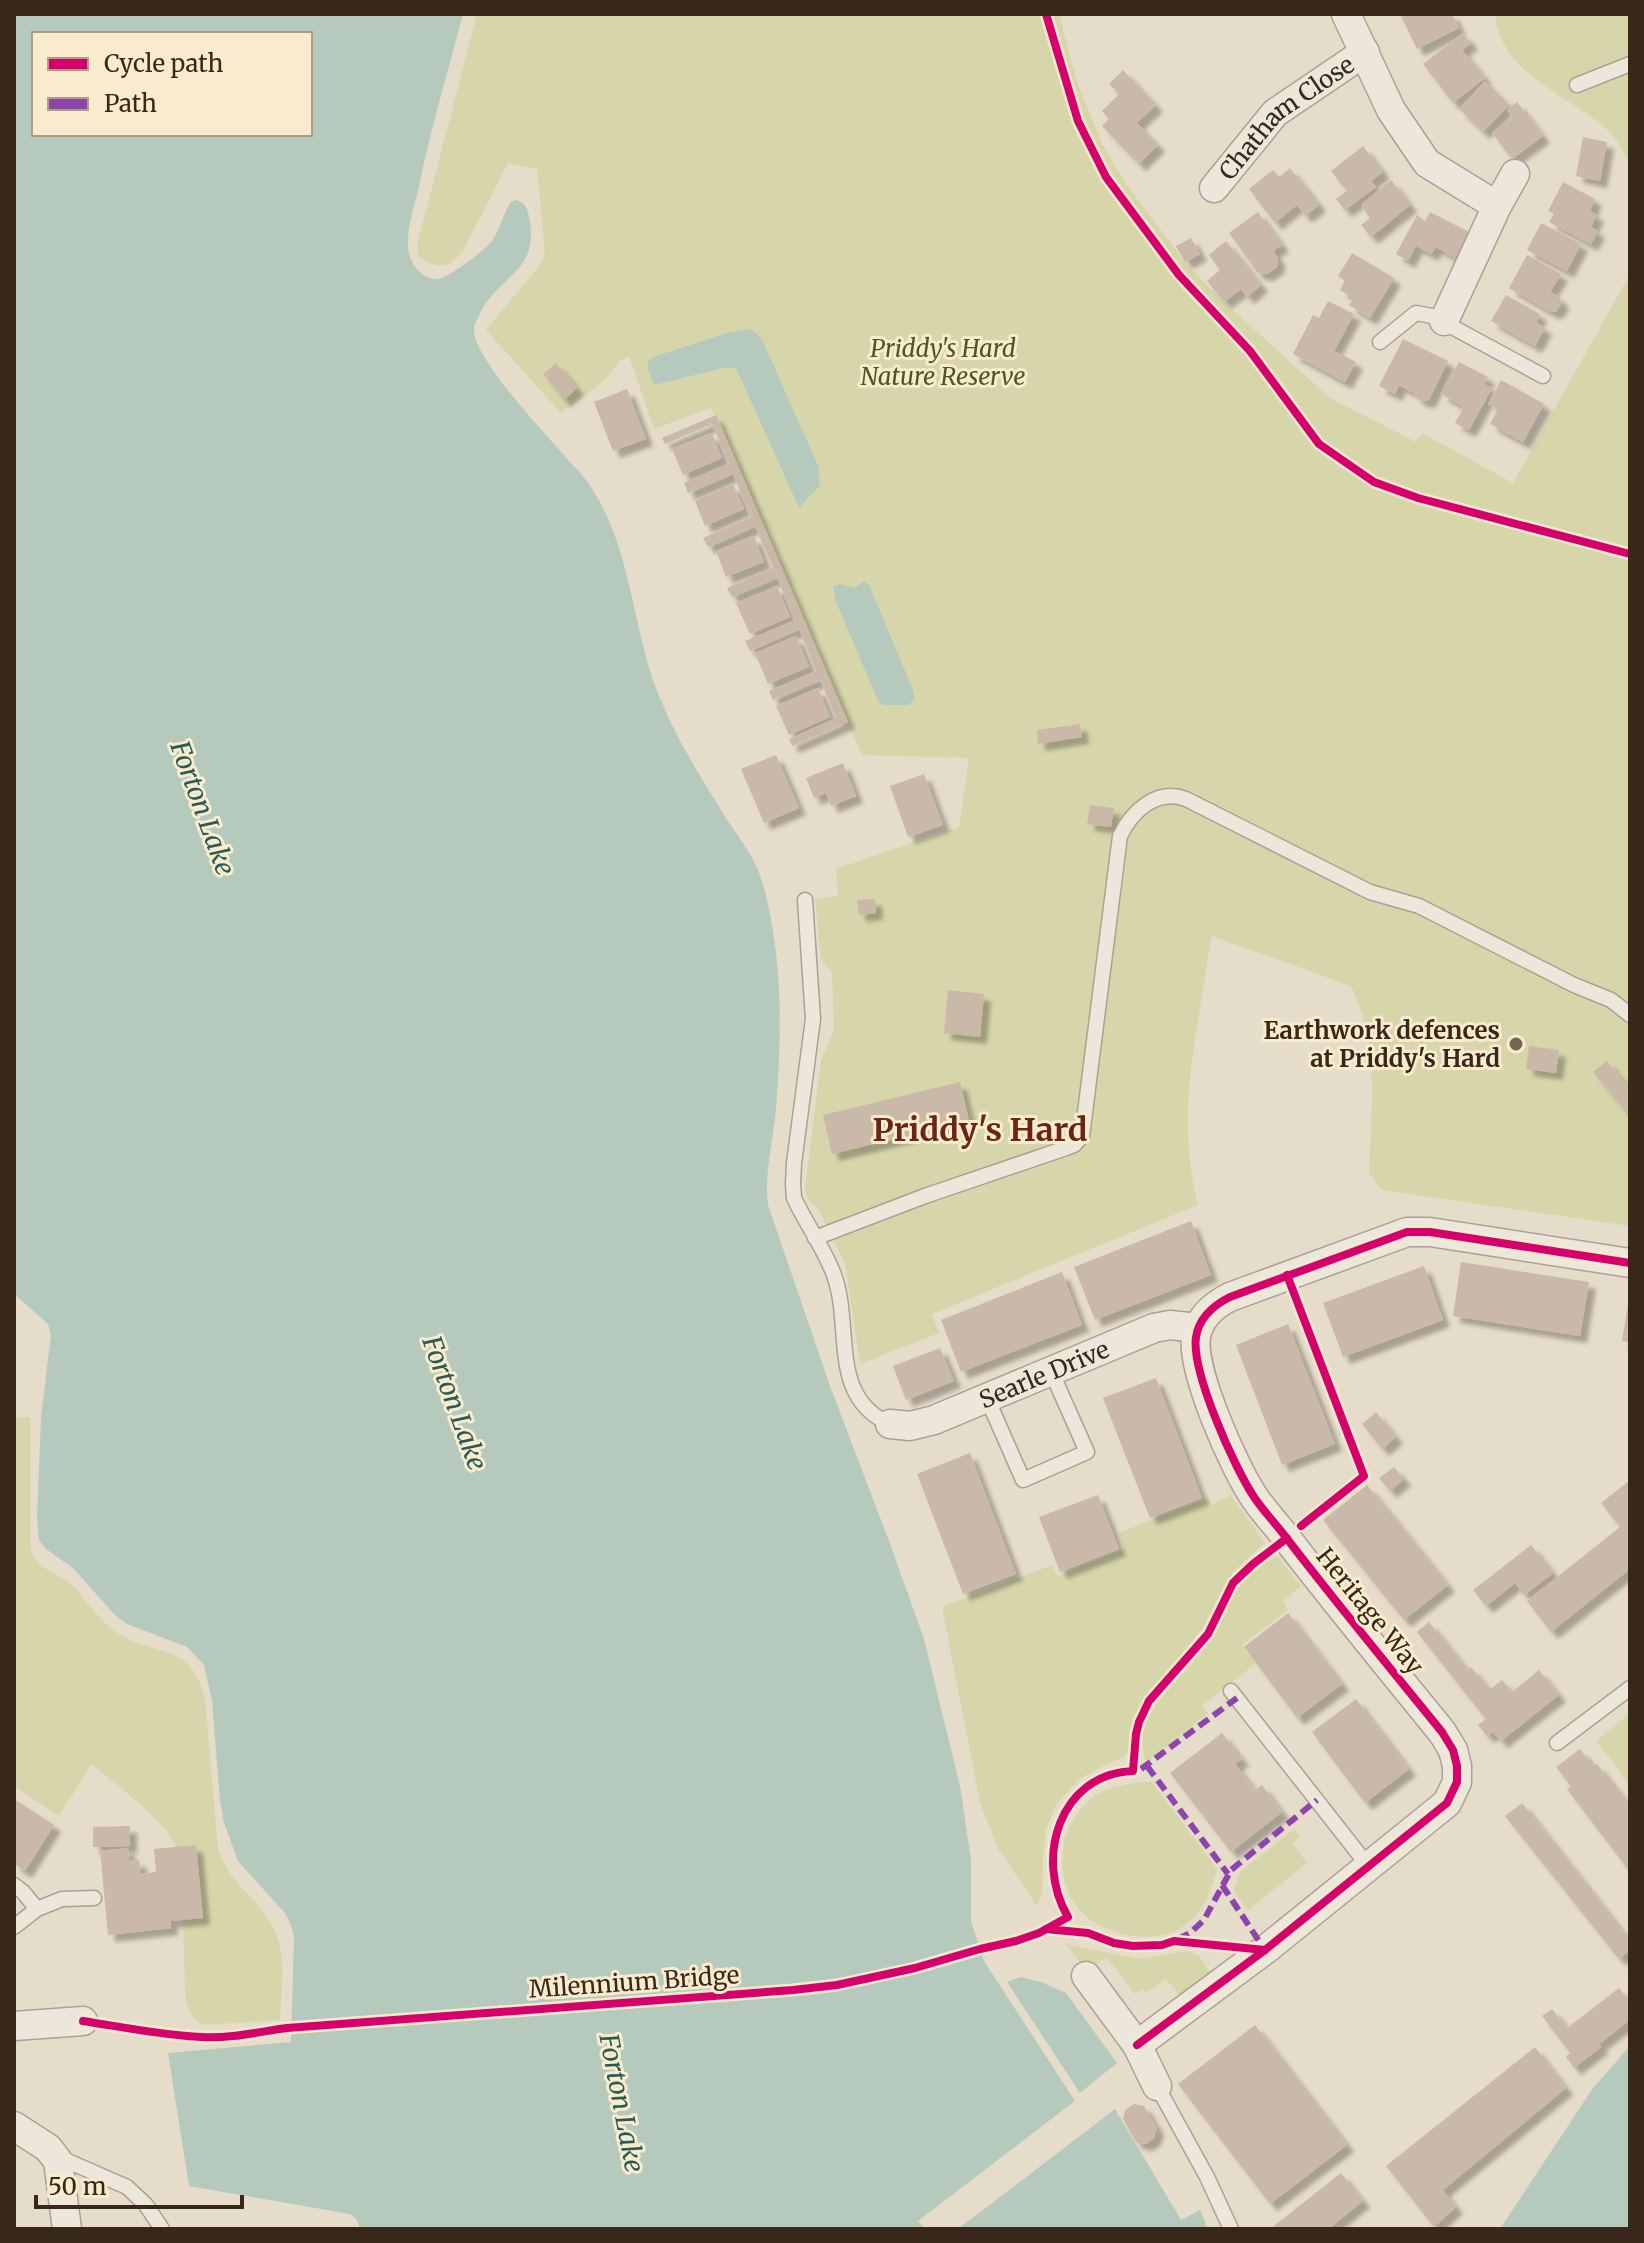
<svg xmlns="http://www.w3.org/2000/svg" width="1644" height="2243" font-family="Merriweather,serif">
<defs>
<filter id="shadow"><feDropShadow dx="7" dy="7" stdDeviation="2" flood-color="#0004"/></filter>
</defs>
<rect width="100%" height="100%" fill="#e5dcc9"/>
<path fill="#d7d6aa" d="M477 14H1059L1077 82 1102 144 1126 184 1188 266 1224 302 1330 398 1416 442 1422 433 1513 483 1630 274V1226L1382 1190 1369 1173C1371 1110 1380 1045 1351 986L1212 936C1207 960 1204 985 1200 1009 1188 1077 1181 1137 1198 1205L932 1314 939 1333 860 1364 845 1264 818 1209 808 1200 805 1189 821 1060 834 1031 832 972 821 960 815 899 838 896 836 869 959 827 969 758 862 755 711 408 654 429 629 356 620 361 603 382 561 413 486 330 540 265 545 251 537 169 508 163 464 249C450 268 439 271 419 256L417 245Z
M1495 14H1630V164C1624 154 1618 140 1610 132 1570 95 1501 76 1495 14Z
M30 1417V1540C31 1546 31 1553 34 1558 43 1571 63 1576 74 1587 88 1602 99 1620 116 1632 155 1658 191 1641 205 1698L218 1848C230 1885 253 1893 271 1923 288 1951 281 1989 280 2020L204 2025C190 2018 188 2009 185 1994L182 1869C181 1862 181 1856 178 1850 166 1820 117 1786 92 1764L59 1816 14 1786V1418Z
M1231 1495 1265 1543 1233 1572 1203 1628 1143 1701 1135 1718 1129 1751 1126 1756 1101 1767 1079 1779 1056 1805 1046 1830 1043 1859 1042 1893 1037 1906 997 1847 980 1803 942 1607 1052 1565 1057 1576 1125 1549 1119 1533 1208 1498 1212 1505Z
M1275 1553 1301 1586 1283 1601 1288 1610 1242 1645 1255 1664 1202 1706 1208 1713 1149 1760H1144L1142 1731 1152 1709 1210 1642 1232 1596 1244 1579Z
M1630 1713V1785L1596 1741Z
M1140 1782H1152L1217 1869C1212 1888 1205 1908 1189 1922 1160 1948 1101 1937 1078 1908 1050 1873 1061 1817 1098 1794 1111 1786 1125 1785 1140 1782Z
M1294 1829 1300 1836 1292 1843 1307 1863 1247 1911 1234 1891 1239 1873Z
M1066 1944 1140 1959 1188 1951 1199 1956 1210 1972 1179 1995 1166 1979 1146 1993 1142 1989 1135 1994 1106 1957 1086 1971Z"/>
<path fill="#b5cabd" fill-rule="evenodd" d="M14 14H463C448 71 431 128 419 186 415 205 407 226 408 246 408 261 421 280 437 279 449 278 485 250 492 241 500 229 503 214 511 202L515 200C525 202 527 207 529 217 540 271 502 273 481 311 479 316 475 322 474 328 471 357 549 437 570 462 631 522 628 615 657 691 674 735 701 778 726 818 737 835 750 851 758 870 768 896 772 924 776 952 782 1004 780 1057 776 1109 773 1141 764 1174 768 1205L830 1386 889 1541 924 1639 960 1786 971 1860V1921L984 1961 1075 2101 1093 2126 1115 2109 1181 2220 1200 2210 1208 2229H360L357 2220 350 2214 189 2186 168 2053 291 2042 294 1937 291 1925 285 1913 238 1861 224 1823 220 1801 212 1700 204 1665 187 1647 127 1624 114 1614 73 1568 46 1549 39 1540 37 1519 41 1417 51 1335 48 1324 14 1294ZM34 34H310V134H34Z
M750 329 757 334 763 341 818 466 820 485 799 508 736 368H723L654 385 648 369V362L653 357 727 333Z
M864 581 869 585 914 692V699L909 705H885L879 703 836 602 833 586 840 584 855 588Z
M1021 1977 1041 1982 1066 1993 1117 2063 1080 2093 1007 1982Z
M1630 2046V2229H1500L1593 2088Z"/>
<path fill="#e5dcc9" d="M1075 2101 1093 2126 958 2229H925L918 2221Z"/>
<path fill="#cab9a9" filter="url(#shadow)" d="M1400 14H1452L1459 28 1417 49Z
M1463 33 1471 43 1462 50 1485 78 1453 103 1423 64Z
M1123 70 1156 105 1137 123 1158 145 1139 164 1102 126 1109 119 1102 111 1119 94 1109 84Z
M1485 81 1509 105 1483 132 1459 109Z
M1517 102 1543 136 1512 159 1492 133 1512 117 1507 110Z
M1583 137 1607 142 1600 181 1576 176Z
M1363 146 1383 172 1371 181 1376 187 1345 210 1336 199 1347 191 1331 171Z
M1290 168 1319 205 1305 216 1297 205 1275 223 1249 189 1273 170 1279 177Z
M1391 180 1410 205 1371 237 1361 225 1370 218 1361 205Z
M1563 182 1595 199 1590 211 1597 215 1591 227 1598 231 1591 244 1549 222 1554 214 1548 211Z
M1258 212 1282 245 1273 251 1278 258V266L1267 274 1258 273 1229 233Z
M1430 212 1469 232 1455 258 1436 247 1431 254 1416 246 1408 261 1396 254 1417 215 1425 221Z
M1541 223 1581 244 1567 271 1527 250Z
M1191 238 1200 254 1185 262 1176 246Z
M1226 241 1261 285 1247 297 1241 289 1224 302 1207 281 1220 270 1209 255Z
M1352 253 1394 278 1370 318 1349 305 1354 298 1340 290 1345 281 1338 276Z
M1527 255 1561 274 1550 292 1559 297 1562 302 1557 311 1551 312 1509 288Z
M1506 295 1540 314 1536 322 1545 328 1535 346 1491 321Z
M1328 301 1354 314 1334 351 1356 362 1345 382 1293 354 1313 315 1319 318Z
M1403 339 1448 361 1429 400 1422 401 1417 398 1414 393 1399 385 1395 394 1379 386Z
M1459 362 1488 377 1484 384 1492 388 1469 430 1455 423 1464 407 1441 394Z
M556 363 577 388 564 400 543 374Z
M1501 380 1544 404 1523 442 1490 424 1498 409 1488 404Z
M627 389 646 439 613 451 594 402Z
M716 415 848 722 792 746 789 739 836 718 820 680 773 700 769 691 816 671 799 629 750 651 745 641 795 620 777 578 732 597 727 588 773 568 755 526 708 547 703 538 751 517 733 474 688 493 684 483 729 464 712 424 665 444 662 438Z
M712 433 722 458 683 475 672 449Z
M733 484 744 509 705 526 695 501Z
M754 536 764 562 726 577 716 551Z
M777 586 790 617 750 634 736 603Z
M796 636 809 667 768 684 755 653Z
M818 688 830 717 789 735 776 706Z
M1080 724 1082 737 1038 744 1037 730Z
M776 755 799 808 764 823 741 769Z
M843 763 856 796 831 806 826 793 814 798 806 778Z
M924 774 943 825 908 837 890 786Z
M1090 805 1114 808 1111 827 1087 824Z
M875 899 876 913 859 915 857 900Z
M948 990 984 994 980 1037 944 1033Z
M1529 1046 1559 1050 1556 1073 1526 1069Z
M1607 1061 1630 1089V1109L1626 1112 1593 1072Z
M960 1082 969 1121 832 1154 823 1115Z
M1191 1221 1211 1275 1095 1320 1074 1267Z
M1461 1262 1589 1282 1580 1336 1453 1316Z
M1424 1266 1443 1320 1343 1357 1323 1303Z
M1062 1272 1082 1325 961 1372 941 1320Z
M1628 1304H1630V1342L1622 1341Z
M1288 1324 1335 1444 1282 1465 1236 1345Z
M940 1348 954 1381 906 1400 893 1366Z
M1156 1378 1202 1498 1150 1518 1103 1398Z
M1376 1412 1396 1437 1382 1449 1362 1424Z
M970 1453 1016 1574 963 1594 917 1474Z
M1394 1467 1404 1479 1390 1491 1379 1478Z
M1630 1480V1569L1551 1632 1527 1601 1620 1527 1601 1503Z
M1367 1485 1448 1585 1404 1620 1323 1520Z
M1098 1495 1119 1549 1060 1572 1039 1517Z
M1531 1545 1553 1573 1524 1595 1515 1583 1486 1606 1473 1590Z
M1288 1613 1342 1684 1297 1718 1244 1647Z
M1429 1622 1467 1670 1471 1667 1489 1690 1502 1680 1512 1692 1539 1670 1559 1695 1501 1741 1493 1732 1487 1736 1478 1725 1486 1719 1417 1632Z
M1356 1699 1409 1769 1365 1803 1312 1732Z
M1222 1733 1242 1759 1235 1764 1255 1790 1262 1785 1282 1812 1231 1852 1170 1773Z
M1580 1749 1593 1766 1597 1764 1630 1807V1872L1567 1789 1571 1786 1556 1767Z
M14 1799 54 1825 25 1871 14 1864Z
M1522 1803 1630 1941V1950L1619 1959 1505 1816Z
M130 1826V1846L93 1847V1827Z
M196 1845 203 1918 170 1921 171 1928 108 1935 100 1851 128 1848 129 1861 139 1860 141 1874 156 1872 154 1849Z
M1619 1988 1630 2002V2020L1599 2044 1601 2047 1574 2068 1566 2057 1570 2053 1542 2016 1552 2009 1567 2028Z
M1255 2025 1347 2145 1270 2204 1178 2084Z
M1535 2047 1566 2088 1443 2190 1456 2207 1434 2227 1386 2166Z
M1134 2104 1144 2106 1157 2128 1154 2138 1146 2144 1136 2142 1123 2119 1125 2110Z
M1341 2173 1363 2201 1328 2229H1270Z"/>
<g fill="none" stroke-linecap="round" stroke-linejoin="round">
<defs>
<path id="lane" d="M1577 85 1630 64
M1380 342 1416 313 1432 316 1543 376
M805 900 813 1019 794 1163 793 1184 794 1198C806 1224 824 1248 834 1275 853 1327 828 1397 890 1424
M815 1238 925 1196 1066 1148 1074 1145 1082 1136 1120 836C1132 811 1157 788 1186 799L1370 892 1419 906 1574 985 1611 1000 1630 1015
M987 1398 1023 1480 1087 1452 1051 1371
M1231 1691 1369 1867
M1557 1743 1630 1688
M14 1885 23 1892 37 1909 62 1899 94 1898
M14 1927 37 1909
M1157 2086 1207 2177 1231 2229
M56 2156 127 2187 146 2205 162 2229"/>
<g id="street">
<path d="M1346 14 1391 110 1427 163 1497 206 1515 174"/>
<path id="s1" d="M1214 188 1275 113 1365 52"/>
<path d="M1444 321 1497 206"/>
<path id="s2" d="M890 1424 910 1426 934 1420 1154 1328 1170 1325 1198 1328"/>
<path d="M1086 1976 1137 2045 1157 2086"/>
<path d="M14 2026 83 2021"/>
<path d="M1137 2045 1265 1950 1447 1803 1457 1782V1766L1453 1750 1442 1732C1390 1668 1338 1605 1288 1540 1277 1525 1264 1512 1254 1497 1234 1467 1191 1371 1196 1337 1199 1318 1214 1305 1230 1297L1407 1232H1430L1630 1263"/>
<path d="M14 2126 48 2148 58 2161 67 2229"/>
</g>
</defs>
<use href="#lane" stroke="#aaa193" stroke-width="17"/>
<use href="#street" stroke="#aaa193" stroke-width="31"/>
<use href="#lane" stroke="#ede7db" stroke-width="14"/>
<use href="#street" stroke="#ede7db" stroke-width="28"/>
<path stroke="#8e44ad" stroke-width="6" stroke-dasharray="12 6" stroke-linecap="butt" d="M1147 1766 1228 1874
M1141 1769 1237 1698
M1222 1885 1265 1950
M1178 1939 1190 1933 1204 1920 1231 1870 1317 1800"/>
<defs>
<path id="cycleway" d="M1046 14 1078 121 1106 177 1179 275 1250 351 1319 444 1374 482 1418 498 1630 554
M1287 1275 1364 1476 1301 1526
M1046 1929 1088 1933 1114 1943 1133 1946 1162 1945 1174 1941 1265 1950
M83 2021C122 2027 161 2035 201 2037 229 2039 258 2032 287 2028L793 1990 837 1985 915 1968 980 1949 1016 1941 1039 1933 1068 1917C1034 1859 1059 1774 1133 1771L1136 1734 1139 1722 1149 1701 1208 1634 1233 1583 1253 1564 1287 1538
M1137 2045 1265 1950 1447 1803 1457 1782V1766L1453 1750 1442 1732C1390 1668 1338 1605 1288 1540 1277 1525 1264 1512 1254 1497 1234 1467 1191 1371 1196 1337 1199 1318 1214 1305 1230 1297L1407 1232H1430L1630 1263"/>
</defs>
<use href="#cycleway" stroke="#f9ebcd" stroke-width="13"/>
<use href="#cycleway" stroke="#d6006c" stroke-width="8"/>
</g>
<circle fill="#756757" stroke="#f9ebcd" stroke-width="3" cx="1516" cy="1044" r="8"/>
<g text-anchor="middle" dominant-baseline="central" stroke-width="6" stroke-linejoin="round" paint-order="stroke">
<g font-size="24" fill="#39281a" stroke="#f9ebcd">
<text stroke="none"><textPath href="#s1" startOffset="102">Chatham Close</textPath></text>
<text stroke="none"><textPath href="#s2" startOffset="164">Searle Drive</textPath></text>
<text transform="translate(1370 1611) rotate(51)">Heritage Way</text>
<text transform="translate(634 1982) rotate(-4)">Milennium Bridge</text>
</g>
<g font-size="24" font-style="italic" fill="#4b581f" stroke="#f9ebcd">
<text x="943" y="348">Priddy's Hard<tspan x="943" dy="28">Nature Reserve</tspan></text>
</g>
<g font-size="24" font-weight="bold" fill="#39281a" stroke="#f9ebcd" text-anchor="end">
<text x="1500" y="1030">Earthwork defences<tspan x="1500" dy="28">at Priddy's Hard</tspan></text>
</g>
<g font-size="26" font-style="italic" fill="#285a56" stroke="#f9ebcd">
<text transform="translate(203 808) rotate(70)">Forton Lake</text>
<text transform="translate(455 1403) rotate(70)">Forton Lake</text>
<text transform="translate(622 2103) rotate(79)">Forton Lake</text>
</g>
<g font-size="32" font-weight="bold" fill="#6a2515" stroke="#f9ebcd">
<text x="980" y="1130">Priddy's Hard</text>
</g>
</g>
<rect width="1644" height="2243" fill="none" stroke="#39281a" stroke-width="32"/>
<rect x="32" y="32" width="280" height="104" fill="#f9ebcd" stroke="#ac9d85" stroke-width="2"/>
<rect x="48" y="58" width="40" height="12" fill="#d6006c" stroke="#ac9d85" stroke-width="2"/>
<text x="104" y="72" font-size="24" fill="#39281a">Cycle path</text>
<rect x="48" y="98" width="40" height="12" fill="#8e44ad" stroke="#ac9d85" stroke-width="2"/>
<text x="104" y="112" font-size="24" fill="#39281a">Path</text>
<path d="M36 2195v12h206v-12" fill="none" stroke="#39281a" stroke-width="4"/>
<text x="48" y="2195" font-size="24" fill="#39281a" stroke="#f9ebcd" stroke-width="6" paint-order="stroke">50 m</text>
</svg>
